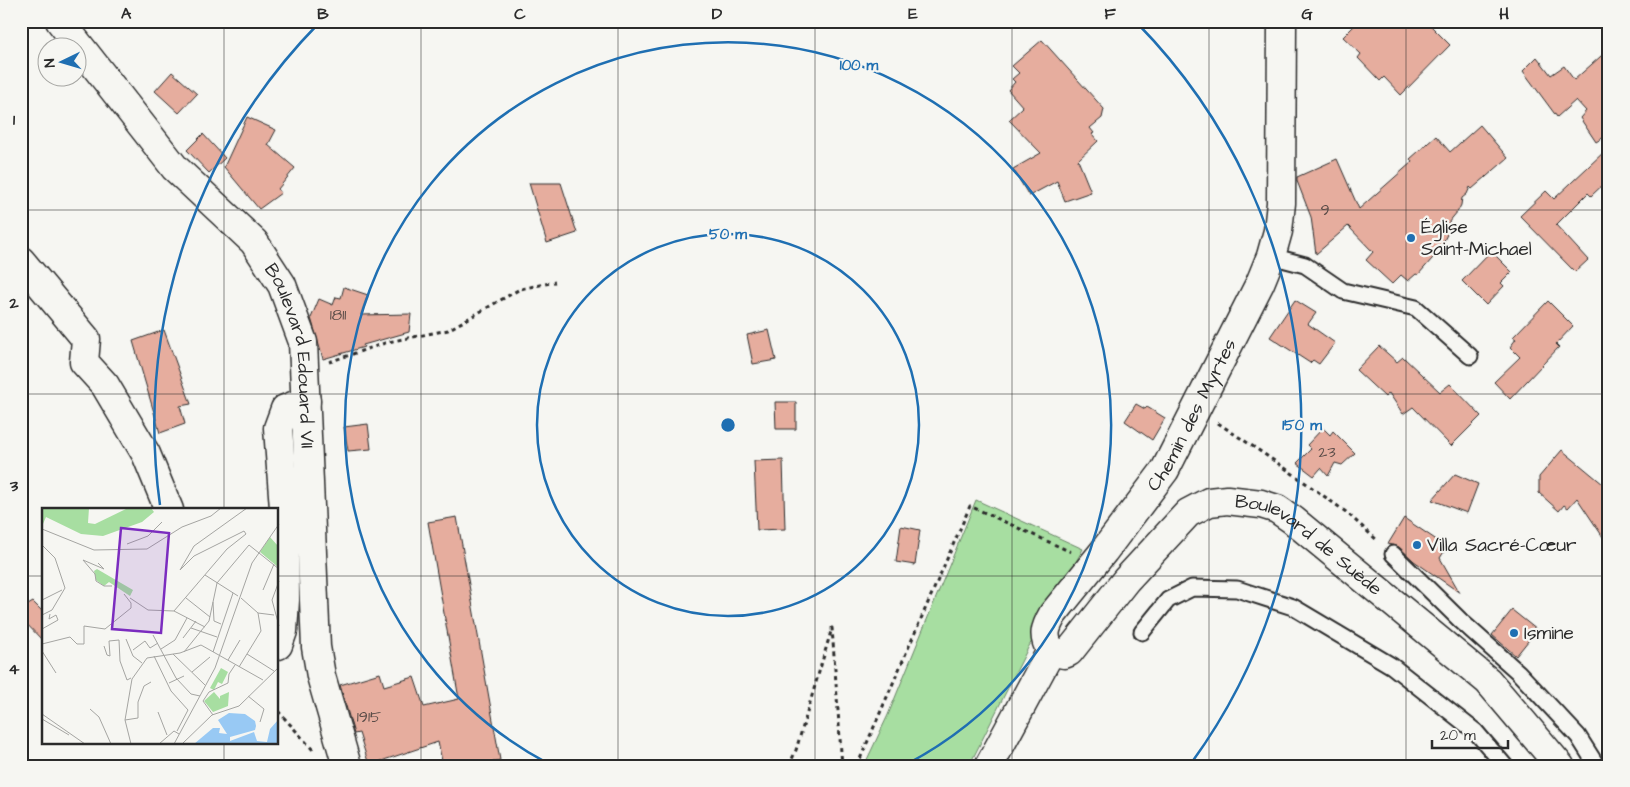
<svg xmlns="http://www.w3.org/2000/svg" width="1630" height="787" font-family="'Architects Daughter',sans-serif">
<rect width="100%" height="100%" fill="#f6f6f2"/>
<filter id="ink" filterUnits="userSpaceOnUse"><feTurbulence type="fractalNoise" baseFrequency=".02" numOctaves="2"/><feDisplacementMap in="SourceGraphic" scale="10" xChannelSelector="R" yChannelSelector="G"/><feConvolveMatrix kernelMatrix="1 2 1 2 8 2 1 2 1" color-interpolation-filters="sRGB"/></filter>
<g filter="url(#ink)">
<path fill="#a7dea1" stroke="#698466" d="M976 500 1083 549 1028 648 969 766H864L888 715Z"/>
<path fill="#e6ad9e" stroke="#2b2b2b" d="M1359 21H1426L1450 45 1401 95 1384 77 1380 81 1358 58 1361 54 1343 37Z
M1042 40 1104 109 1102 118 1090 128 1094 133 1092 134 1098 141 1078 160 1091 192 1065 201 1057 181 1029 196 1013 169 1041 153 1009 120 1023 107 1008 90 1015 82 1012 79 1019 73 1012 66Z
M1609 49V134L1596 142 1580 118 1586 111 1576 100 1557 117 1523 71 1537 57 1551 75 1564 66 1574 80Z
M172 72 197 94 179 113 155 91Z
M247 117 276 130 268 145 295 168 278 189 281 193 259 209 224 167Z
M1480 125 1508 158 1472 189 1470 187 1467 194 1462 198 1461 205 1458 211 1448 223 1451 226 1439 251 1418 275 1416 274 1408 281 1401 275 1392 284 1366 260 1373 252 1348 226 1316 254 1311 217 1297 181V177L1337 159 1359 209 1412 162 1410 159 1436 136 1450 152Z
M203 134 225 158 209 173 187 150Z
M1606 150 1609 153V172L1606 175 1609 179 1591 196 1588 193 1556 225 1588 260 1575 272 1520 216 1546 191 1554 199Z
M529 183H561L577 233 547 243Z
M1491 251 1512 272 1501 283 1504 286 1486 305 1462 281Z
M344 287 368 295 361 315 411 314 409 332 363 345 364 347 323 359 311 318 319 299 333 305 336 297 341 298Z
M1295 300 1316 313 1308 324 1335 343 1319 364 1313 360 1310 363 1270 337Z
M1548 301 1573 326 1556 344 1559 347 1510 399 1494 382 1520 357 1510 347 1516 339 1513 337Z
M164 330 191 404 180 406 185 424 160 433 133 341Z
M769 330 776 360 753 364 747 335Z
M1379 346 1397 362 1403 357 1440 392 1450 384 1481 416 1451 446 1413 407 1403 414 1389 393 1385 397 1356 370Z
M775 402H796V429H776Z
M1136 404 1145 409 1147 407 1165 418 1152 440 1125 421Z
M368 424 371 449 348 451 344 427Z
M1323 428 1330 435 1333 431 1355 453 1342 465 1335 463 1328 476 1321 468 1314 476 1297 463 1311 449 1307 445Z
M1562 450 1609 489V546L1577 498 1568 508 1564 505 1559 511 1539 493V477Z
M783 460 785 529 757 530 754 461Z
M1455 474 1478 484 1467 513 1432 500Z
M457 517 500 760 470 766H443L438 742 369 765 359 733 354 734 340 685 380 673 384 686 414 677 424 707 459 699 428 522Z
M1404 518 1447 547 1440 558 1460 593 1414 561 1399 547 1388 544Z
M901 526 920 530 915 565 896 562Z
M33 602 44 613V642L21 618V609Z
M1512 610 1537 630 1516 656 1492 635Z"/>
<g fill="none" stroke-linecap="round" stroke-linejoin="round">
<defs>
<path id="service" d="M1271 256 1305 265 1343 291 1416 308 1470 356
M1393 554 1461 621 1518 672 1578 736 1597 766
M1142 632 1168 600 1192 588 1237 589 1293 607 1392 666 1476 732 1505 766"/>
<g id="minor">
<path d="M21 261 86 339 84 362 105 385 146 454 169 510"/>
<path d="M278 645 283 631 285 600 284 508 278 428 285 409 306 401"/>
<path id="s1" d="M1051 651 1064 654 1069 652 1126 580 1188 513 1209 502 1227 500 1261 504 1277 509 1293 520 1488 681 1560 766"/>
<path id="s2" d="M989 766 1051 651C1042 636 1045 628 1053 614L1104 551 1165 470 1260 283 1271 256 1278 231 1281 203 1282 21"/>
</g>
<g id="tertiary">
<path id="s3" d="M60 21 175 168 254 242 282 285 303 342 316 647 321 676 347 766"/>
</g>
</defs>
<use href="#service" stroke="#2b2b2b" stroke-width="19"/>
<use href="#minor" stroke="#2b2b2b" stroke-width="31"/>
<use href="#tertiary" stroke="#2b2b2b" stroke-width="31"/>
<path stroke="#2b2b2b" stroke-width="3" stroke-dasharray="4 4" stroke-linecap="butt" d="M329 362 388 342 448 330 520 289 555 282
M1218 423 1282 466 1346 512 1378 541
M278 711 314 751
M789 766 796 750 832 628 842 766
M857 766 970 506 1071 552"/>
<use href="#service" stroke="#f6f6f2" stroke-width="15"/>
<use href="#minor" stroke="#f6f6f2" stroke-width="28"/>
<use href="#tertiary" stroke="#f6f6f2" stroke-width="28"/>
</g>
</g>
<path fill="none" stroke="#2b2b2b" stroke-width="1" stroke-opacity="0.55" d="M224 21V510M421 21V766M618 21V766M815 21V766M1012 21V766M1209 21V766M1406 21V766M21 210H1609M21 394H1609M21 576H44M278 576H1609M224 743V766"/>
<g fill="none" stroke="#1f6fb2" stroke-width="2.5">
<circle cx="728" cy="425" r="191"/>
<path d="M551 765A383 383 0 1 1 905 765"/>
<path d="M160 505A574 574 0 0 1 319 23M1137 23A574 574 0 0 1 1192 762"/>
</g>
<g fill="#1f6fb2" stroke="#f6f6f2" stroke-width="2">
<circle cx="1411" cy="238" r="5"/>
<circle cx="1417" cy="545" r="5"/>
<circle cx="1514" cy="633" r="5"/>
</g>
<g text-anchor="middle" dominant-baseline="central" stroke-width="4.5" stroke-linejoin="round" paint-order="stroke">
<g font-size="16" fill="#5a4c48">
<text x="1325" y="210">9</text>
<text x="338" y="315">1811</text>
<text x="1327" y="452">23</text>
<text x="369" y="717">1915</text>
</g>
<g font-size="19" fill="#2b2b2b" stroke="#f6f6f2" text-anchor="start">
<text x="1421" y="227">Église<tspan x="1421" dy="22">Saint-Michael</tspan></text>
<text x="1427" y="545">Villa Sacré-Cœur</text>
<text x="1524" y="633">Ismine</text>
</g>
<g font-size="19" fill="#2b2b2b" stroke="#f6f6f2">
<text stroke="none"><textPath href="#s3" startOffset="418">Boulevard Edouard VII</textPath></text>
<text stroke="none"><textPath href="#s2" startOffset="414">Chemin des Myrtes</textPath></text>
<text stroke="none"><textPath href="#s1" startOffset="339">Boulevard de Suède</textPath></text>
</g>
</g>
<g transform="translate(42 508)">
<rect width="236" height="236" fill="#f6f6f2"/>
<path d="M0 0H47L46 15 53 16 86 0H109L112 4 100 14 61 28 39 26 4 9 1 16ZM228 29 236 38V59L218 44ZM55 61 91 82 88 88 67 74 62 78 54 72 52 63ZM179 160 186 164 180 176 176 174 172 182 168 180ZM172 184 178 191V188L187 184 186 198 171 204 162 193Z" fill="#a7dea1"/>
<path d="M187 205 203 206 213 213 214 218 213 222 188 229V233L212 224 215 233 225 234 228 221 236 212V236H152L171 220H178L177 225 185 226 176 212Z" fill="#98c9f4"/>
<path fill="none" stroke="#a5a5a2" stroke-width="1" d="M0 21 52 42 105 41 140 19 169 8 179 0M204 26 202 23 152 48 138 62 152 38 205 0M85 36 106 28 120 14M0 37 13 50 23 80 10 102 0 107M56 55 62 61 41 52 53 66 54 73 62 78H70M163 67 196 88M237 73 230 92 237 118M221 82 232 56M88 90 106 102 132 103 163 119M144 90 168 109M199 90 216 105 232 107M0 92 20 82M171 94 172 113 179 116M132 103 185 41 204 26M149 120 175 129M0 121 16 112 14 107 7 111 8 106M111 127 134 170 149 186 158 188M141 130 154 113M84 131 91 148 100 155M0 136 28 129 35 136H42V118L63 121 89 100V95L82 86M62 138 65 147 68 148 67 133 77 132 78 153 85 172 89 170M119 141 133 132 145 110M91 142 103 133 108 140 116 135M0 143 14 165M142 144 167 113 175 75 207 37 237 61M171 144 191 85M131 146 163 177M205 146 232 163M112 148 129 183 146 202 135 223M186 152 198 132M197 159 219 123 216 105M150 164 168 149M127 175 142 168M206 188 222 201 218 214M161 193 167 184 186 175 187 166 193 157M161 193 171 207M48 201 57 209 69 236M116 204 125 227M0 206 43 236M0 211 27 227M83 212 96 210V194L102 178 109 174M89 236 83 212 90 171 105 150 138 145 159 137 221 172M117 236 132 223 137 226M132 236 173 160 210 55 237 16M140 236 170 207 197 198 237 159"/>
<path fill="#7b2cbf" fill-opacity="0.15" stroke="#7b2cbf" stroke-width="2.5" d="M79 20 127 25 119 125 70 121Z"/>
<rect width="236" height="236" fill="none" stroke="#2b2b2b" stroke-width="2.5"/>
</g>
<circle cx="728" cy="425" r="8" fill="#1f6fb2" stroke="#f6f6f2" stroke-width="2.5"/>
<g font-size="15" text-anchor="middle" font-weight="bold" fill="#1f6fb2" stroke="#f6f6f2" stroke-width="4.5" stroke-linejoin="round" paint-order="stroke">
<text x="859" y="70">100 m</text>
<text x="728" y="239">50 m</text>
<text x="1302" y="430">150 m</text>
</g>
<rect width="1630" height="787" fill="none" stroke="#f6f6f2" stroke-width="55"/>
<g transform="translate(62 62) rotate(265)"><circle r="24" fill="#f6f6f2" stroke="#a5a5a2"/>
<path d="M0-4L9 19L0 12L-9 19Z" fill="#1f6fb2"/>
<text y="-8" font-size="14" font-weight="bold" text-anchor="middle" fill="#2b2b2b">N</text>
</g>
<path d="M1432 740v8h76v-8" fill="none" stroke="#2b2b2b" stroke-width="2.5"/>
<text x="1440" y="740" font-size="15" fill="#2b2b2b" stroke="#f6f6f2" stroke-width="4" paint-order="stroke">20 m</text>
<rect x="28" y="28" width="1574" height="732" fill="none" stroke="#2b2b2b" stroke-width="2"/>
<g font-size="16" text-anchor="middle" font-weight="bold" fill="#2b2b2b">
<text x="126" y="19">A</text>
<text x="323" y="19">B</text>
<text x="520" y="19">C</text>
<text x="717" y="19">D</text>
<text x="913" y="19">E</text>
<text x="1110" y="19">F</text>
<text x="1307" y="19">G</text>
<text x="1504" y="19">H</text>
<text x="14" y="125">1</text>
<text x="14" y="308">2</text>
<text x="14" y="491">3</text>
<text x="14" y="674">4</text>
</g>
</svg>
